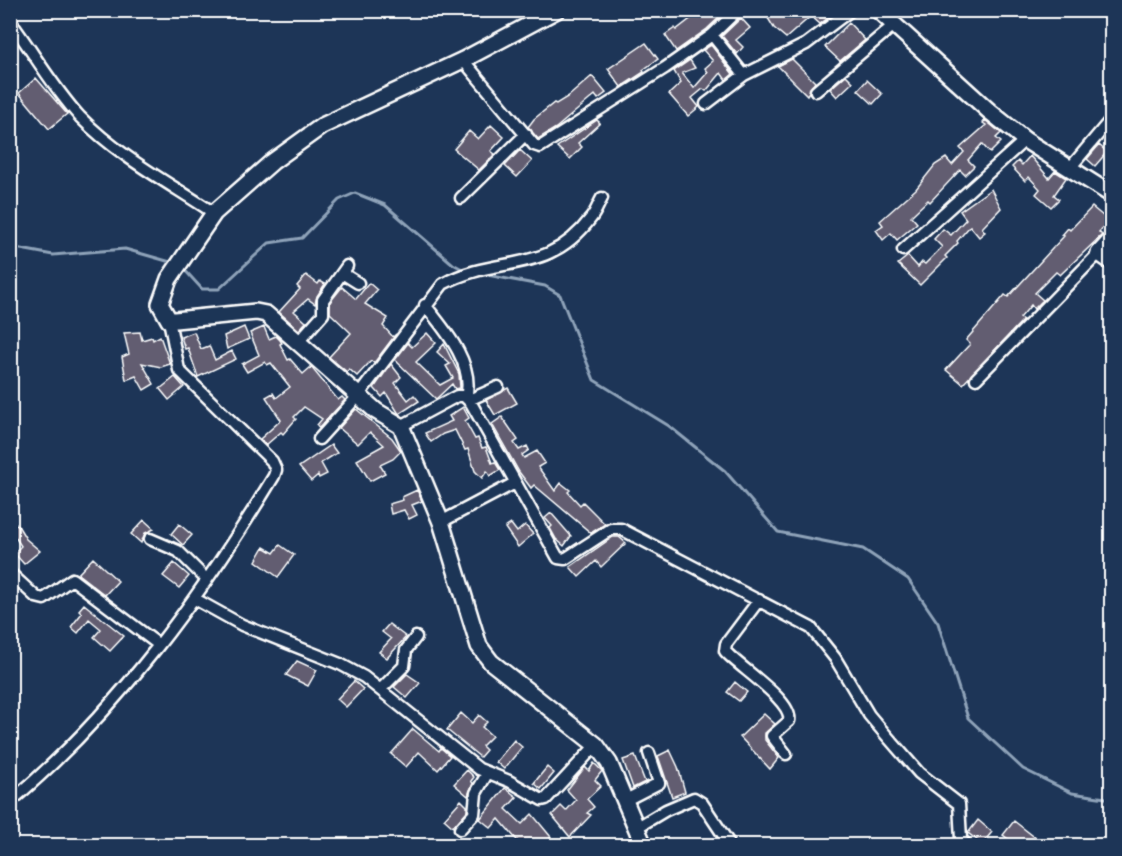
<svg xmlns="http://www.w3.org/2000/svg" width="1122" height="856" font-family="Kalam,sans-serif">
<rect width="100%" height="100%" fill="#1d3557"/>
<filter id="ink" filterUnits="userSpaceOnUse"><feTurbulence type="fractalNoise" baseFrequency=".0167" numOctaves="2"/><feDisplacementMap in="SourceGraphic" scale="12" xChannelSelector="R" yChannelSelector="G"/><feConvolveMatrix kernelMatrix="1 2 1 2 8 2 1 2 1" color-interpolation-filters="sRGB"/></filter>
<g filter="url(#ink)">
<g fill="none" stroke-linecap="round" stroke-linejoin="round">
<path stroke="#8fa3b9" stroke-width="3" d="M10 247 53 255 125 249 174 263
M182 267 202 289H219L269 243 302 238 339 200 355 193 385 205 453 264 464 270
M482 274 545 286 560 295 594 380 669 426 725 471 778 532 863 549 908 579 938 623 968 718 1023 769 1072 793 1112 799"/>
</g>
<path fill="#625d71" stroke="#fff" stroke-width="1.5" d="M702 10H727L707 29 676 51 665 35 675 28 676 30Z
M763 10H838L820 24 811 16 786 38 774 28Z
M741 18 750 28 736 40 743 47 737 54 722 36Z
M849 23 865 40 840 61 825 47Z
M646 43 658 59 643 70 644 72 621 87 608 69Z
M711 45 733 74 726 80 721 73 706 91 703 89 692 98 699 107 688 116 669 94 681 83 674 71 690 60 695 68 682 73 694 88 708 72 705 68 713 61 703 50Z
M792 59 815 82 807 95 778 66Z
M846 75 853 82 837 97 830 89Z
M592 76 606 93 598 99 595 95 556 128 538 139 528 127 534 119 554 103 556 104 569 96Z
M36 78 67 114 49 129 19 93Z
M867 80 882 94 873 104 858 90Z
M597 120 600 123 578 143 582 147 570 159 557 147Z
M985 120 1001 133 996 138 1001 142 990 153 982 144 968 160 974 166 965 175 960 170 930 202 928 200 911 216 917 223 897 240 891 233 883 240 876 230 883 225 880 221 916 189 935 165 946 158 952 165 964 152 960 148 986 125 983 123Z
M491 125 504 137 491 151 495 154 479 170 454 149 469 131 478 139Z
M1099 145 1107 152 1095 166 1087 159Z
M520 150 532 161 517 177 505 166Z
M1030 156 1049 178 1055 171 1066 178 1054 195 1059 199 1051 207 1036 194 1040 189 1029 177 1025 181 1012 167 1018 161 1022 165Z
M991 189 1001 208 982 228 985 232 979 237 970 226 957 241 958 243 945 256 947 258 920 285 898 264 908 256 918 267 922 262 925 264 942 247 934 239 943 229 951 235 966 219 960 211Z
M1092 207 1109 221 1099 232 1102 235 1060 275 1056 272 1035 293 1043 300 1034 309 1031 305 1020 318 1023 320 963 384 946 370 970 344 966 340 1005 295 1008 297 1064 236 1062 235 1068 228 1070 230Z
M306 275 318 284 320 281 325 284 317 296 315 304 308 299 294 311 306 322 299 330 279 312 300 289 297 286Z
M369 283 377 290 365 304 388 318 383 326 393 337 396 334 374 363 371 361 357 376 349 369 347 372 329 357 351 333 330 313V302L342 287 356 299Z
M244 327 249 339 227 349 224 336Z
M264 327 269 339 276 336 280 340 282 343 280 344 288 360 290 359 303 374 311 367 338 400 342 397 345 400 319 428 317 425 322 419 304 407 294 417 296 419 283 434 281 432 266 445 260 439 281 420 266 397 273 393 276 398 290 387 271 363 267 365 265 362 247 372 242 364 259 355 250 333Z
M140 332 142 340 152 337 153 340 160 336 170 364 161 367 142 363 154 384 144 390 136 376 126 380 122 357 129 354 124 333Z
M194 332 201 349 209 346 215 360 232 351 236 359 198 377 188 348 185 349 181 337Z
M427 333 436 343 416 362 440 385 453 378 446 366 450 364 437 352 444 344 459 374 460 388 455 389 452 384 436 399 395 360 408 343 412 347Z
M391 364 401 377 395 383 408 400 414 395 419 401 399 414 386 393 382 397 374 388Z
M175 377 184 387 169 400 160 389Z
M508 388 517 403 495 415 486 400Z
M463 407 469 418 465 421 475 439 478 438 482 448 486 447 492 463 495 462 500 470 490 476 487 471 482 478 475 471 468 449 465 450 455 430 443 434 431 442 425 433 452 421 449 416Z
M356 409 392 438 401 451 393 459 380 465 385 473 370 481 357 460 384 445 370 432 358 444 339 428Z
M502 417 518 440 514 443 519 450 527 446 529 450 522 455 524 458 537 451 545 463 538 467 555 491 561 483 570 490 568 492 580 505 583 502 605 524 591 533 534 485 531 488 519 472 492 424Z
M331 445 337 453 321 463 327 474 319 478 318 475 311 481 299 467Z
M417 490 422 501 412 505 417 515 409 519 404 510 391 514 389 504 403 500 402 497Z
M551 513 571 536 564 546 556 539 550 528 552 526 545 518Z
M144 520 154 529 145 533 141 543 131 534Z
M17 524 26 539 40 551 24 564 14 553 21 546 10 529Z
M179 524 192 535 183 545 171 534Z
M511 524 517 532 525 525 533 534 518 547 505 528Z
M613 537H619L626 543 601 567 596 561 579 577 570 567Z
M280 545 294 555 278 577 256 561 264 547 274 553Z
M93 558 118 581 105 595 78 574Z
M174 563 189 576 179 588 163 576Z
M84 604 124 636 110 651 94 637 101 629 89 619 78 633 71 627 82 613 79 610Z
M389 624 406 637 387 658 379 652 391 639 382 632Z
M297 661 317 670 308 686 286 675Z
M407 674 420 683 407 698 394 687Z
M354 681 363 689 346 707 337 699Z
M735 682 747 692 739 701 727 692Z
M461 713 472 723 479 715 487 722 482 727 492 736 482 746 486 750 480 757 447 730Z
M764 714 775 724 765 733V740L779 758 770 769 740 737Z
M413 729 439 751 441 748 450 756 438 770 419 752 406 767 391 754Z
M514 740 522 747 504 769 496 762Z
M670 750 678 767 685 792 672 797 658 756Z
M635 756 645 782 633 788 623 760Z
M594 763 602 771 595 780 601 786 587 799 594 807 587 813 591 815 570 837 552 815 561 806 566 811 576 800 567 790 585 767 589 771Z
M547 767 554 773 541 789 534 783Z
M467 770 474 777 471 781 473 783 468 796 454 784Z
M505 788 517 797 506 809 522 824 532 814 551 837 542 846H522L499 819 491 828 480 819Z
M461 800 467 806V811L453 827 444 819Z
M978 820 992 832 982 844 968 833Z
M1014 821 1046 846H1017L1003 835Z"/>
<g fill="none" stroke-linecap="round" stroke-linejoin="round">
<defs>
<path id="street" d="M10 21C33 52 54 89 80 117 118 156 169 183 214 213
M712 35 744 75
M463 60 534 145 540 147 665 68 712 35 738 10
M816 91 894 25
M706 104 744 75 806 44 851 10
M1070 168 1112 118
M461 198 526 134
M903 250 1025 140
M342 273 358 283
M425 305C445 330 475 364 466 397
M299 341 323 314V300L347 266
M976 379 1099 253
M469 400 498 387
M401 426 457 396H464L471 403 558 558 565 559 611 529H621L811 628 835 658 869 715 886 735 919 773 959 804 961 839 967 846
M319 439 358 396 443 284C497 254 547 277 591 218 596 212 598 205 602 198
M441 522 515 483
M150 539 178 551 207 580
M10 573 36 597 44 599 72 579 159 645
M195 599 242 625 340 664 364 677 479 769 509 781 542 800 546 799 596 745
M759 600 726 644 725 651C737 666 794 701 789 721L772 736 786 754
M381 689 404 666 406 650 416 637
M624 801 659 783 649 753
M10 802C118 711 202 595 274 476L276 470 272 461 179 370 169 320
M636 828 666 810 694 798 702 803 728 842
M460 829 474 814 476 793 487 774"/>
<path id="secondary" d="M557 10 463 60 322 126 272 162 214 213 169 279 160 304 169 320H175L256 312 266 314 376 411 401 426 441 522 479 646 491 662 596 745 609 763 644 846
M878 10 989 111 1025 140 1112 195
M1112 239 1099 253 1112 262"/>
</defs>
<use href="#street" stroke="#fff" stroke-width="15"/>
<use href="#secondary" stroke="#fff" stroke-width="20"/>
<use href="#street" stroke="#1d3557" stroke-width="10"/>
<use href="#secondary" stroke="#1d3557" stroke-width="15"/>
</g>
</g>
<rect width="1122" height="856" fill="none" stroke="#1d3557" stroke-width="36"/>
<rect x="18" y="18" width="1086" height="820" fill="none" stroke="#fff" stroke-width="2" filter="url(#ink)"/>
</svg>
